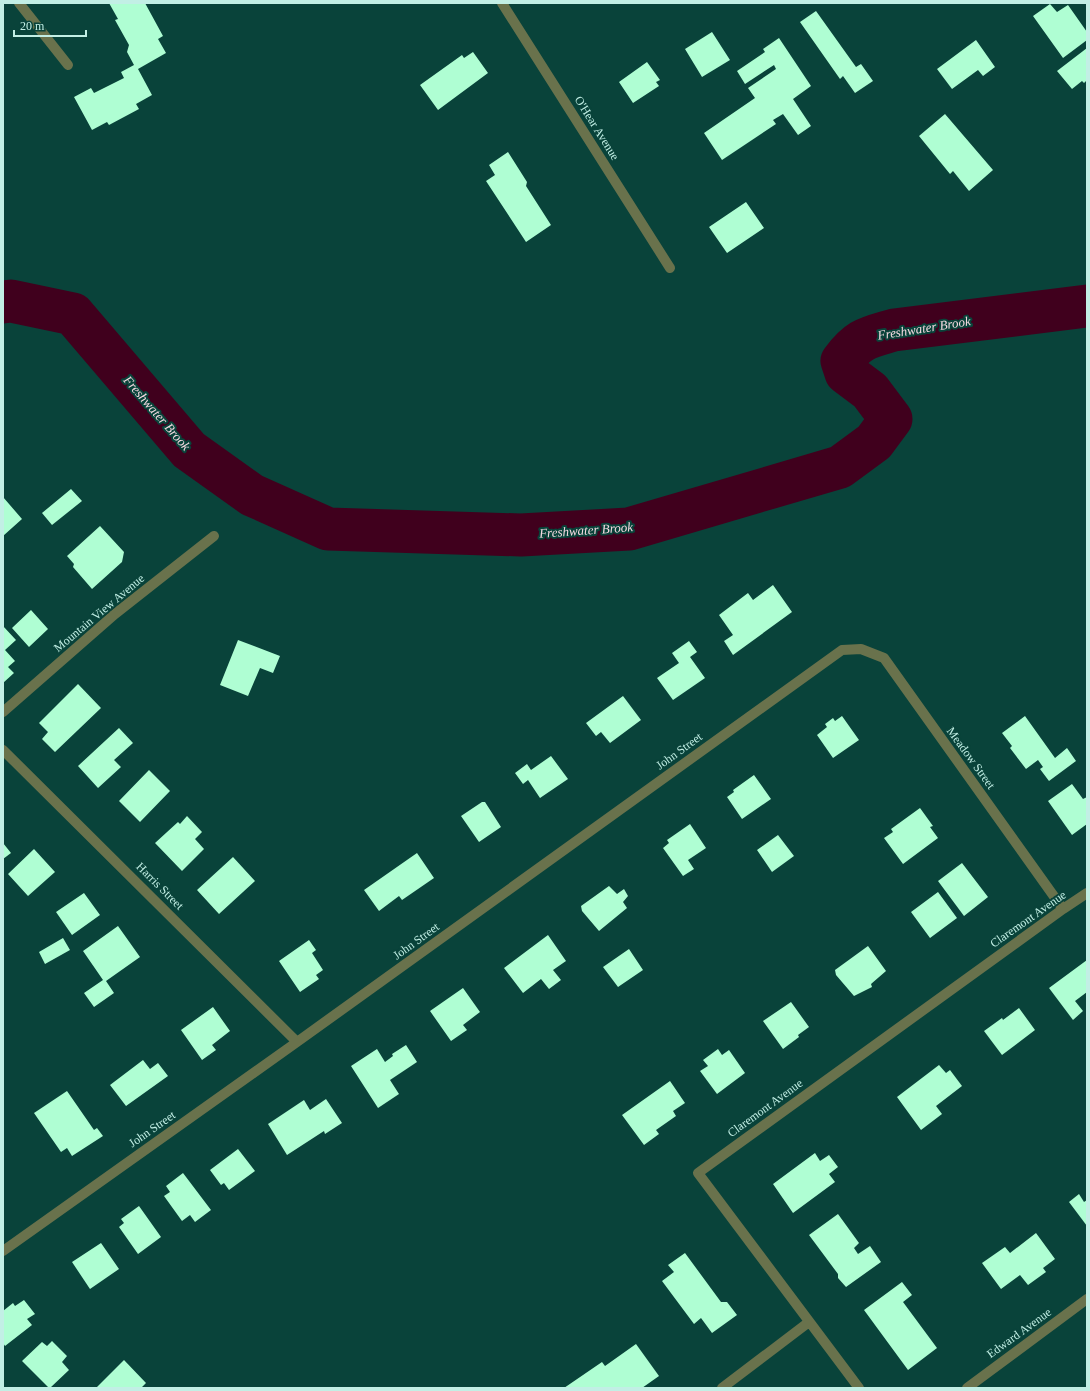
<svg xmlns="http://www.w3.org/2000/svg" width="1090" height="1391" font-family="'Times New Roman',serif">
<rect width="100%" height="100%" fill="#09433a"/>
<g fill="none" stroke-linecap="round" stroke-linejoin="round">
<path stroke="#40001d" stroke-width="43" d="M3 302 11 301 73 314 189 450 252 495 328 529 521 535 629 529 840 467 874 442 891 419 870 391 846 373 842 361C859 338 867 338 894 330L1087 306"/>
</g>
<path fill="#affed3" d="M109 3H145L163 36 158 39 166 53 138 69 152 95 136 104 139 109 109 125 107 122 92 130 74 97 91 88 94 93 124 78 121 72 134 65 127 52 129 45 115 20 118 19Z
M1050 4 1057 12 1068 5 1087 32V40L1063 58 1033 16Z
M816 11 856 67 861 64 873 81 855 93 843 76 840 79 800 22Z
M712 32 730 60 702 77 685 49Z
M779 38 811 86 793 99 811 126 798 135 783 114 773 120 776 124 722 160 704 133 755 98 748 88 776 69 774 65 745 84 737 71 765 52 763 49Z
M976 40 995 67 983 76 978 70 952 89 937 69Z
M1087 48V80L1084 83 1082 81 1072 89 1057 71Z
M473 52 488 73 438 110 420 85 462 55 464 58Z
M647 62 660 80 656 82 659 86 633 103 619 82Z
M945 114 993 170 969 191 953 171 950 174 919 136Z
M508 152 527 182 526 186 551 225 526 242 486 181 495 175 489 165Z
M746 202 764 228 727 253 709 227Z
M71 489 82 501 52 525 42 513Z
M3 497 22 519 3 536Z
M100 526 124 552 122 562 92 589 73 567 74 564 67 556Z
M773 585 792 612 733 655 724 641 733 635 719 615 748 593 753 600Z
M31 610 48 629 29 647 12 628Z
M3 626 16 640 5 650 15 661 8 667 14 673 3 683Z
M238 640 280 656 273 673 260 668 248 696 220 685Z
M689 641 697 652 690 657 705 678 673 700 657 678 679 663 672 653Z
M78 684 101 708 55 752 42 739 48 732 39 723Z
M623 696 641 720 610 743 601 732 596 736 586 723Z
M842 716 859 740 833 758 817 735 827 727 825 724 833 718 835 721Z
M1025 716 1055 758 1067 748 1076 761 1049 781 1040 769 1043 767 1038 760 1026 769 1010 748 1012 746 1002 733Z
M119 728 133 743 114 760 121 767 98 788 78 766Z
M551 756 568 779 540 798 528 780 523 784 515 773 527 764 531 770Z
M149 770 170 791 140 822 119 801Z
M754 775 771 799 742 819 727 797 734 792 733 790Z
M1072 784 1083 799 1087 797V824L1072 835 1048 801Z
M482 802H485L501 827 479 842 461 816Z
M920 808 933 826 930 827 938 838 903 864 884 838 893 832 891 829Z
M187 816 202 832 195 839 204 849 182 871 155 843 178 822 180 824Z
M690 824 706 848 688 860 694 869 683 876 663 848 669 843 667 840Z
M778 835 794 856 772 872 757 850Z
M3 843 11 853 3 859Z
M34 849 55 872 28 896 8 874Z
M417 853 434 878 402 900 399 896 379 911 364 890Z
M233 857 255 881 219 914 197 890Z
M962 863 988 897 964 916 938 881Z
M609 886 617 894 624 889 628 896 623 902 627 908 599 931 582 911 581 906Z
M938 892 957 918 930 938 911 912Z
M84 893 100 915 72 935 56 912Z
M118 926 140 957 106 981 114 993 94 1007 84 993 103 980 83 951Z
M548 935 566 961 553 970 561 980 549 989 541 979 523 993 504 968Z
M63 938 70 950 45 964 39 952Z
M309 940 316 950 312 953 323 970 316 975 319 979 300 992 279 961Z
M868 946 886 971 871 984 872 987 854 996 836 975 835 970Z
M629 949 643 970 618 987 603 967Z
M1087 960V992L1075 1001 1083 1011 1073 1020 1049 988Z
M463 988 480 1012 463 1025 467 1030 451 1041 430 1011Z
M791 1002 809 1027 798 1035 799 1037 783 1049 763 1021Z
M213 1007 230 1031 212 1045 216 1050 202 1060 181 1030Z
M1019 1008 1035 1030 1002 1055 984 1031 1002 1018 1003 1020Z
M406 1045 417 1062 390 1080 399 1094 378 1108 351 1066 377 1049 385 1062 393 1056 392 1054Z
M718 1049 722 1055 729 1050 745 1073 717 1094 700 1071 708 1066 703 1060Z
M143 1060 150 1069 158 1063 168 1076 126 1106 110 1085Z
M939 1065 946 1073 950 1070 962 1086 936 1106 942 1114 921 1130 897 1097Z
M670 1081 685 1103 673 1111 676 1116 656 1130 659 1134 644 1145 622 1115Z
M67 1091 94 1130 97 1128 103 1136 72 1156 67 1148 61 1152 34 1113Z
M326 1099 342 1123 325 1134 324 1131 287 1155 268 1124 304 1100 310 1110Z
M238 1149 255 1171 229 1190 224 1183 221 1185 210 1170Z
M815 1153 820 1161 829 1155 838 1167 829 1174 835 1182 793 1213 773 1184Z
M183 1173 211 1210 195 1222 190 1215 182 1221 164 1196 170 1192 166 1186Z
M1079 1194 1084 1202 1087 1200V1226L1069 1202Z
M139 1206 161 1237 138 1254 119 1227 124 1223 121 1219Z
M838 1214 859 1243 854 1248 858 1254 870 1246 881 1262 846 1287 838 1278V1274L809 1235Z
M1036 1233 1055 1259 1043 1268 1046 1272 1028 1285 1020 1275 1001 1289 982 1263 1005 1247 1010 1253Z
M101 1243 119 1269 90 1289 72 1262Z
M685 1253 721 1302H727L737 1315 712 1333 701 1318 694 1324 662 1281 674 1272 668 1265Z
M902 1282 912 1295 903 1302 937 1348 908 1370 864 1310Z
M24 1300 35 1314 27 1319 32 1325 5 1346 3 1343V1311L13 1303 15 1306Z
M52 1341 67 1356 62 1362 69 1370 50 1388H49L22 1361 42 1342 47 1346Z
M636 1344 659 1376 642 1388H564L602 1362 605 1366Z
M124 1360 146 1383 141 1388H96Z"/>
<g fill="none" stroke-linecap="round" stroke-linejoin="round">
<path stroke="#69724c" stroke-width="10" d="M19 3 68 65
M502 3 670 268
M3 712 115 614 214 536
M3 750 297 1042
M3 1251 297 1042 842 650 861 649 884 658 1063 909
M722 1388 809 1322
M859 1388 698 1173 1063 909 1087 893
M967 1388 1087 1299"/>
</g>
<g text-anchor="middle" dominant-baseline="central" stroke-width="4" stroke-linejoin="round" paint-order="stroke">
<g font-size="12" fill="#c2efe5" stroke="#09433a">
<text transform="translate(597 128) rotate(58)">O'Hear Avenue</text>
<text transform="translate(99 613) rotate(-40)">Mountain View Avenue</text>
<text transform="translate(679 751) rotate(-36)">John Street</text>
<text transform="translate(971 758) rotate(54)">Meadow Street</text>
<text transform="translate(160 886) rotate(45)">Harris Street</text>
<text transform="translate(1028 919) rotate(-35)">Claremont Avenue</text>
<text transform="translate(416 941) rotate(-36)">John Street</text>
<text transform="translate(765 1108) rotate(-36)">Claremont Avenue</text>
<text transform="translate(152 1129) rotate(-35)">John Street</text>
<text transform="translate(1019 1333) rotate(-36)">Edward Avenue</text>
</g>
<g font-size="13" font-style="italic" fill="#f6dbe2" stroke="#09433a">
<text transform="translate(924 328) rotate(-9)">Freshwater Brook</text>
<text transform="translate(157 413) rotate(49)">Freshwater Brook</text>
<text transform="translate(586 530) rotate(-4)">Freshwater Brook</text>
</g>
</g>
<rect width="1090" height="1391" fill="none" stroke="#c2efe5" stroke-width="8"/>
<path d="M14 30v6h72v-6" fill="none" stroke="#c2efe5" stroke-width="2"/>
<text x="20" y="30" font-size="12" fill="#c2efe5" stroke="#09433a" stroke-width="3" paint-order="stroke">20 m</text>
</svg>
